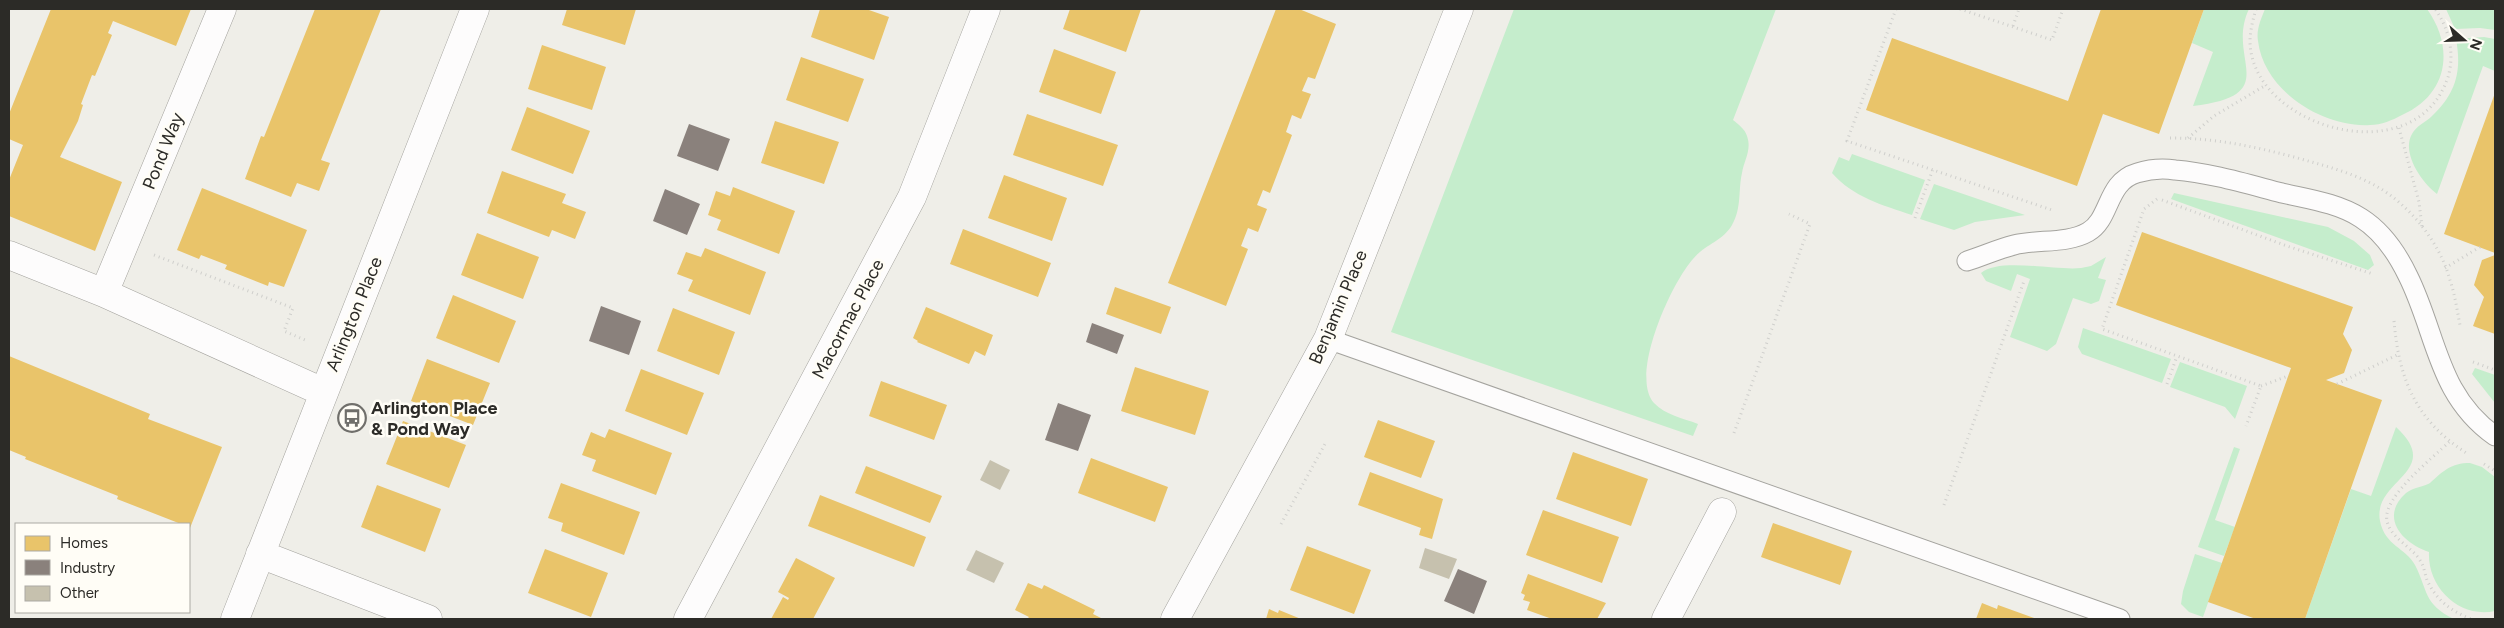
<svg xmlns="http://www.w3.org/2000/svg" width="2504" height="628" font-family="Figtree,sans-serif">
<rect width="100%" height="100%" fill="#efeee8"/>
<path fill="#c5edcc" d="M1514 9H1776L1733 120C1738 124 1745 129 1747 136 1752 150 1744 160 1742 173 1738 190 1742 208 1732 225 1723 241 1704 245 1693 259 1672 282 1629 375 1654 403 1665 415 1683 418 1698 424L1693 436 1391 332Z
M2204 9H2249C2225 59 2285 95 2193 106L2213 52 2192 43Z
M2265 9H2427C2455 48 2448 95 2402 115 2393 120 2381 125 2370 125 2323 128 2264 91 2258 41 2256 30 2261 19 2265 9Z
M2446 9H2495V30L2480 28 2455 29Z
M2484 37 2495 39V71L2483 66 2437 194C2422 183 2401 153 2412 134 2416 126 2426 122 2432 116 2456 93 2462 71 2456 39Z
M1852 154 1925 180 1912 215C1882 205 1853 197 1832 173L1839 157 1849 161Z
M1934 184 2025 215 1975 222 1954 230 1920 219Z
M2174 193 2328 227 2354 241 2370 255 2374 265 2368 270 2171 199Z
M2106 257 2098 278 2106 280 2099 301 2091 304 2073 298 2056 344 2047 351 2010 337 2030 279 2017 274 2011 291 1986 281 1981 273C1999 257 2056 271 2081 268L2091 266Z
M2083 328 2171 359 2162 383 2082 354 2078 347Z
M2180 362 2247 386 2235 419 2225 407 2170 387Z
M2475 368 2495 375V403L2472 374Z
M2396 427C2445 472 2372 480 2380 521 2385 546 2406 548 2415 565 2428 590 2423 604 2454 619H2305L2351 489 2371 496Z
M2234 447 2240 449 2215 520 2235 527 2224 556 2198 547Z
M2470 463 2482 467 2495 477V611C2459 619 2427 587 2429 552 2402 543 2379 517 2406 493 2414 487 2426 486 2430 483 2443 471 2451 463 2470 463Z
M2195 554 2222 563 2203 617 2189 612 2181 604 2183 591Z"/>
<path fill="#e9c46a" d="M51 9H191L176 46 113 21 108 33 112 35 95 76 92 75 81 104 83 105 78 121 60 157 122 182 95 251 9 216V180L23 145 9 139V114Z
M315 9H381L321 160 330 163 319 191 297 183 291 197 245 179 261 136 264 137Z
M567 9H636L625 45 562 25Z
M820 9H866L889 17 874 60 811 37Z
M1070 9H1141L1126 52 1063 29Z
M1276 9H1299L1336 24 1315 79 1308 77 1302 91 1311 94 1301 119 1292 115 1286 132 1292 135 1270 193 1263 190 1257 205 1267 209 1258 232 1248 228 1241 246 1248 249 1226 306 1168 283Z
M2101 9H2204L2159 134 2103 114 2077 186 1866 110 1892 38 2068 101Z
M542 45 606 67 592 110 528 89Z
M1054 49 1116 72 1101 114 1039 92Z
M801 57 864 79 848 122 786 100Z
M2495 93V253L2444 234Z
M527 107 590 131 573 174 511 150Z
M1027 114 1118 145 1103 186 1013 155Z
M775 121 839 142 824 184 761 163Z
M502 171 566 194 562 203 586 212 575 239 552 230 549 237 487 213Z
M1004 175 1067 198 1052 241 988 218Z
M733 187 795 211 779 254 717 230 721 220 708 215 716 191 730 196Z
M202 188 307 230 284 287 269 282 268 286 225 269 227 265 201 255 199 259 177 250Z
M963 229 1051 263 1038 297 950 264Z
M2142 232 2353 307 2343 334 2352 350 2344 373 2326 380 2382 400 2305 619H2256L2208 602 2291 368 2116 305Z
M477 233 539 257 523 299 461 275Z
M705 248 766 272 750 315 688 291 693 280 677 274 686 252 701 257Z
M2495 255V334L2473 326 2484 297 2474 285 2482 260Z
M1115 287 1171 307 1161 334 1106 314Z
M453 295 516 321 499 363 436 338Z
M926 307 993 335 985 356 975 351 969 364 917 342 918 341 913 338Z
M673 308 735 332 719 375 657 351Z
M9 356 150 414 148 419 222 447 190 528 189 524H181L117 499 118 496 25 459 26 457 9 450Z
M427 359 490 383 473 425 411 401Z
M1135 367 1209 391 1195 435 1121 411Z
M641 369 704 393 687 435 625 411Z
M881 381 947 405 934 440 869 416Z
M1378 420 1435 441 1421 478 1364 457Z
M403 421 466 445 449 488 386 464Z
M609 429 672 453 656 495 592 471 596 460 582 455 591 432 605 438Z
M1573 452 1648 479 1631 526 1556 499Z
M1091 458 1168 487 1155 522 1078 493Z
M866 466 942 496 930 523 855 493Z
M1370 472 1443 499 1432 539 1419 535 1421 528 1358 505Z
M561 483 640 512 624 555 561 531 563 523 548 518Z
M377 485 441 509 425 552 361 527Z
M820 495 926 537 914 567 808 526Z
M1543 510 1619 537 1602 583 1526 555Z
M1773 523 1852 551 1840 585 1761 557Z
M1307 546 1371 570 1354 614 1290 590Z
M545 549 608 573 591 617 528 593Z
M796 558 835 578 813 619H771L783 597 788 600 789 598 778 592Z
M1528 574 1606 603 1597 619H1552L1527 610 1530 602 1523 600 1525 595 1521 593Z
M1028 583 1042 589 1044 585 1095 610 1093 614 1103 619H1027L1029 617 1015 610Z
M1982 603 1997 609 1998 605 2037 619H1976Z
M1269 609 1278 613 1279 610 1301 619H1266Z"/>
<path fill="#8a817c" d="M689 124 730 139 718 171 677 156Z
M665 189 700 204 687 235 653 221Z
M601 306 641 321 629 355 589 341Z
M1092 323 1124 335 1117 354 1086 342Z
M1058 403 1091 415 1078 451 1045 440Z
M1458 569 1487 581 1474 614 1444 601Z"/>
<path fill="#c6c1ae" d="M990 460 1010 470 1000 490 980 480Z
M1425 548 1457 559 1449 579 1419 568Z
M976 550 1004 563 994 583 966 570Z"/>
<g fill="none" stroke-linecap="round" stroke-linejoin="round">
<defs>
<path id="lane" d="M1967 261C1983 256 1998 249 2014 245 2038 239 2067 244 2088 232 2111 219 2106 182 2137 173 2150 169 2162 168 2175 170 2211 173 2247 184 2282 193 2308 199 2338 203 2361 218 2383 232 2397 253 2408 276 2437 334 2437 395 2495 436
M1328 339 2120 619"/>
<path id="street" d="M9 255 104 293 323 392
M104 293 222 9
M260 554 428 619
M235 619 475 9
M688 619 912 197 986 9
M1175 619 1328 339 1459 9
M1666 619 1722 512"/>
</defs>
<use href="#lane" stroke="#a4a39e" stroke-width="21"/>
<use href="#street" stroke="#a4a39e" stroke-width="29"/>
<path stroke="#cfcfcc" stroke-width="3" stroke-dasharray="1 4" stroke-linecap="butt" d="M1896 9 1847 141 2052 210
M1960 9 2052 40 2063 9
M2256 9C2253 20 2250 30 2250 42 2252 128 2416 175 2448 77 2455 54 2449 28 2435 9
M2013 26 2019 9
M2399 128 2419 202 2422 227
M2170 138C2214 138 2252 146 2294 157 2322 165 2351 172 2376 186 2410 205 2440 243 2450 280 2455 295 2457 310 2460 325
M2188 138 2214 116 2266 85
M2157 199 2144 209 2102 329 2261 386 2246 426
M2162 200 2287 246 2373 274
M1915 218 1933 169
M154 255 293 308 284 331 305 340
M2445 268 2480 247
M2394 321C2399 380 2416 421 2468 454
M2473 362 2495 370
M2167 384 2177 356
M2337 384 2399 354
M2261 386 2288 376
M1734 433 1810 224 1789 214
M2449 442C2433 458 2382 497 2387 521 2391 539 2413 547 2421 562 2424 567 2425 574 2427 580 2436 600 2451 611 2471 619
M2484 464 2495 471
M1944 505 2024 281
M1281 524 1325 444"/>
<use href="#lane" stroke="#fdfcfc" stroke-width="19"/>
<use href="#street" stroke="#fdfcfc" stroke-width="28"/>
</g>
<defs>
<symbol id="bus-ring" viewBox="-11 -11 22 22"><circle r="9.5" fill="#fffdf6" stroke="#706f6b" stroke-width="1.5"/><path d="M-5-6H5V4H4V6H2V4H-2V6H-4V4H-5ZM-3.5-4V0h7V-4ZM-3.5 1.2v1.5H-2V1.2ZM2 1.2v1.5H3.5V1.2Z" fill="#706f6b"/></symbol>
</defs>
<g fill-rule="evenodd">
<use href="#bus-ring" x="336" y="402" width="32" height="32"/>
</g>
<g text-anchor="middle" dominant-baseline="central" stroke-width="5" stroke-linejoin="round" paint-order="stroke">
<g font-size="18" fill="#2c2b27" stroke="#fffdf6">
<text transform="translate(163 151) rotate(-68)">Pond Way</text>
<text transform="translate(1338 307) rotate(-67)">Benjamin Place</text>
<text transform="translate(354 314) rotate(-68)">Arlington Place</text>
<text transform="translate(848 319) rotate(-62)">Macormac Place</text>
</g>
<g font-size="18" font-weight="bold" fill="#2c2b27" stroke="#fffdf6" text-anchor="start">
<text x="371" y="408">Arlington Place<tspan x="371" dy="21">&amp; Pond Way</tspan></text>
</g>
</g>
<rect width="2504" height="628" fill="none" stroke="#2c2b27" stroke-width="20"/>
<rect x="15" y="523" width="175" height="90" fill="#fffdf6" stroke="#aba9a3"/>
<rect x="25" y="536" width="25" height="15" fill="#e9c46a" stroke="#aba9a3"/>
<text x="60" y="548" font-size="15" fill="#2c2b27">Homes</text>
<rect x="25" y="560" width="25" height="15" fill="#8a817c" stroke="#aba9a3"/>
<text x="60" y="573" font-size="15" fill="#2c2b27">Industry</text>
<rect x="25" y="586" width="25" height="15" fill="#c6c1ae" stroke="#aba9a3"/>
<text x="60" y="598" font-size="15" fill="#2c2b27">Other</text>
<g transform="translate(2464 40) rotate(110)" stroke="#fffdf6" stroke-width="4" paint-order="stroke">
<path d="M0-4L9 19L0 12L-9 19Z" fill="#2c2b27"/>
<text y="-8" font-size="14" font-weight="bold" text-anchor="middle" fill="#2c2b27">N</text>
</g>
</svg>
